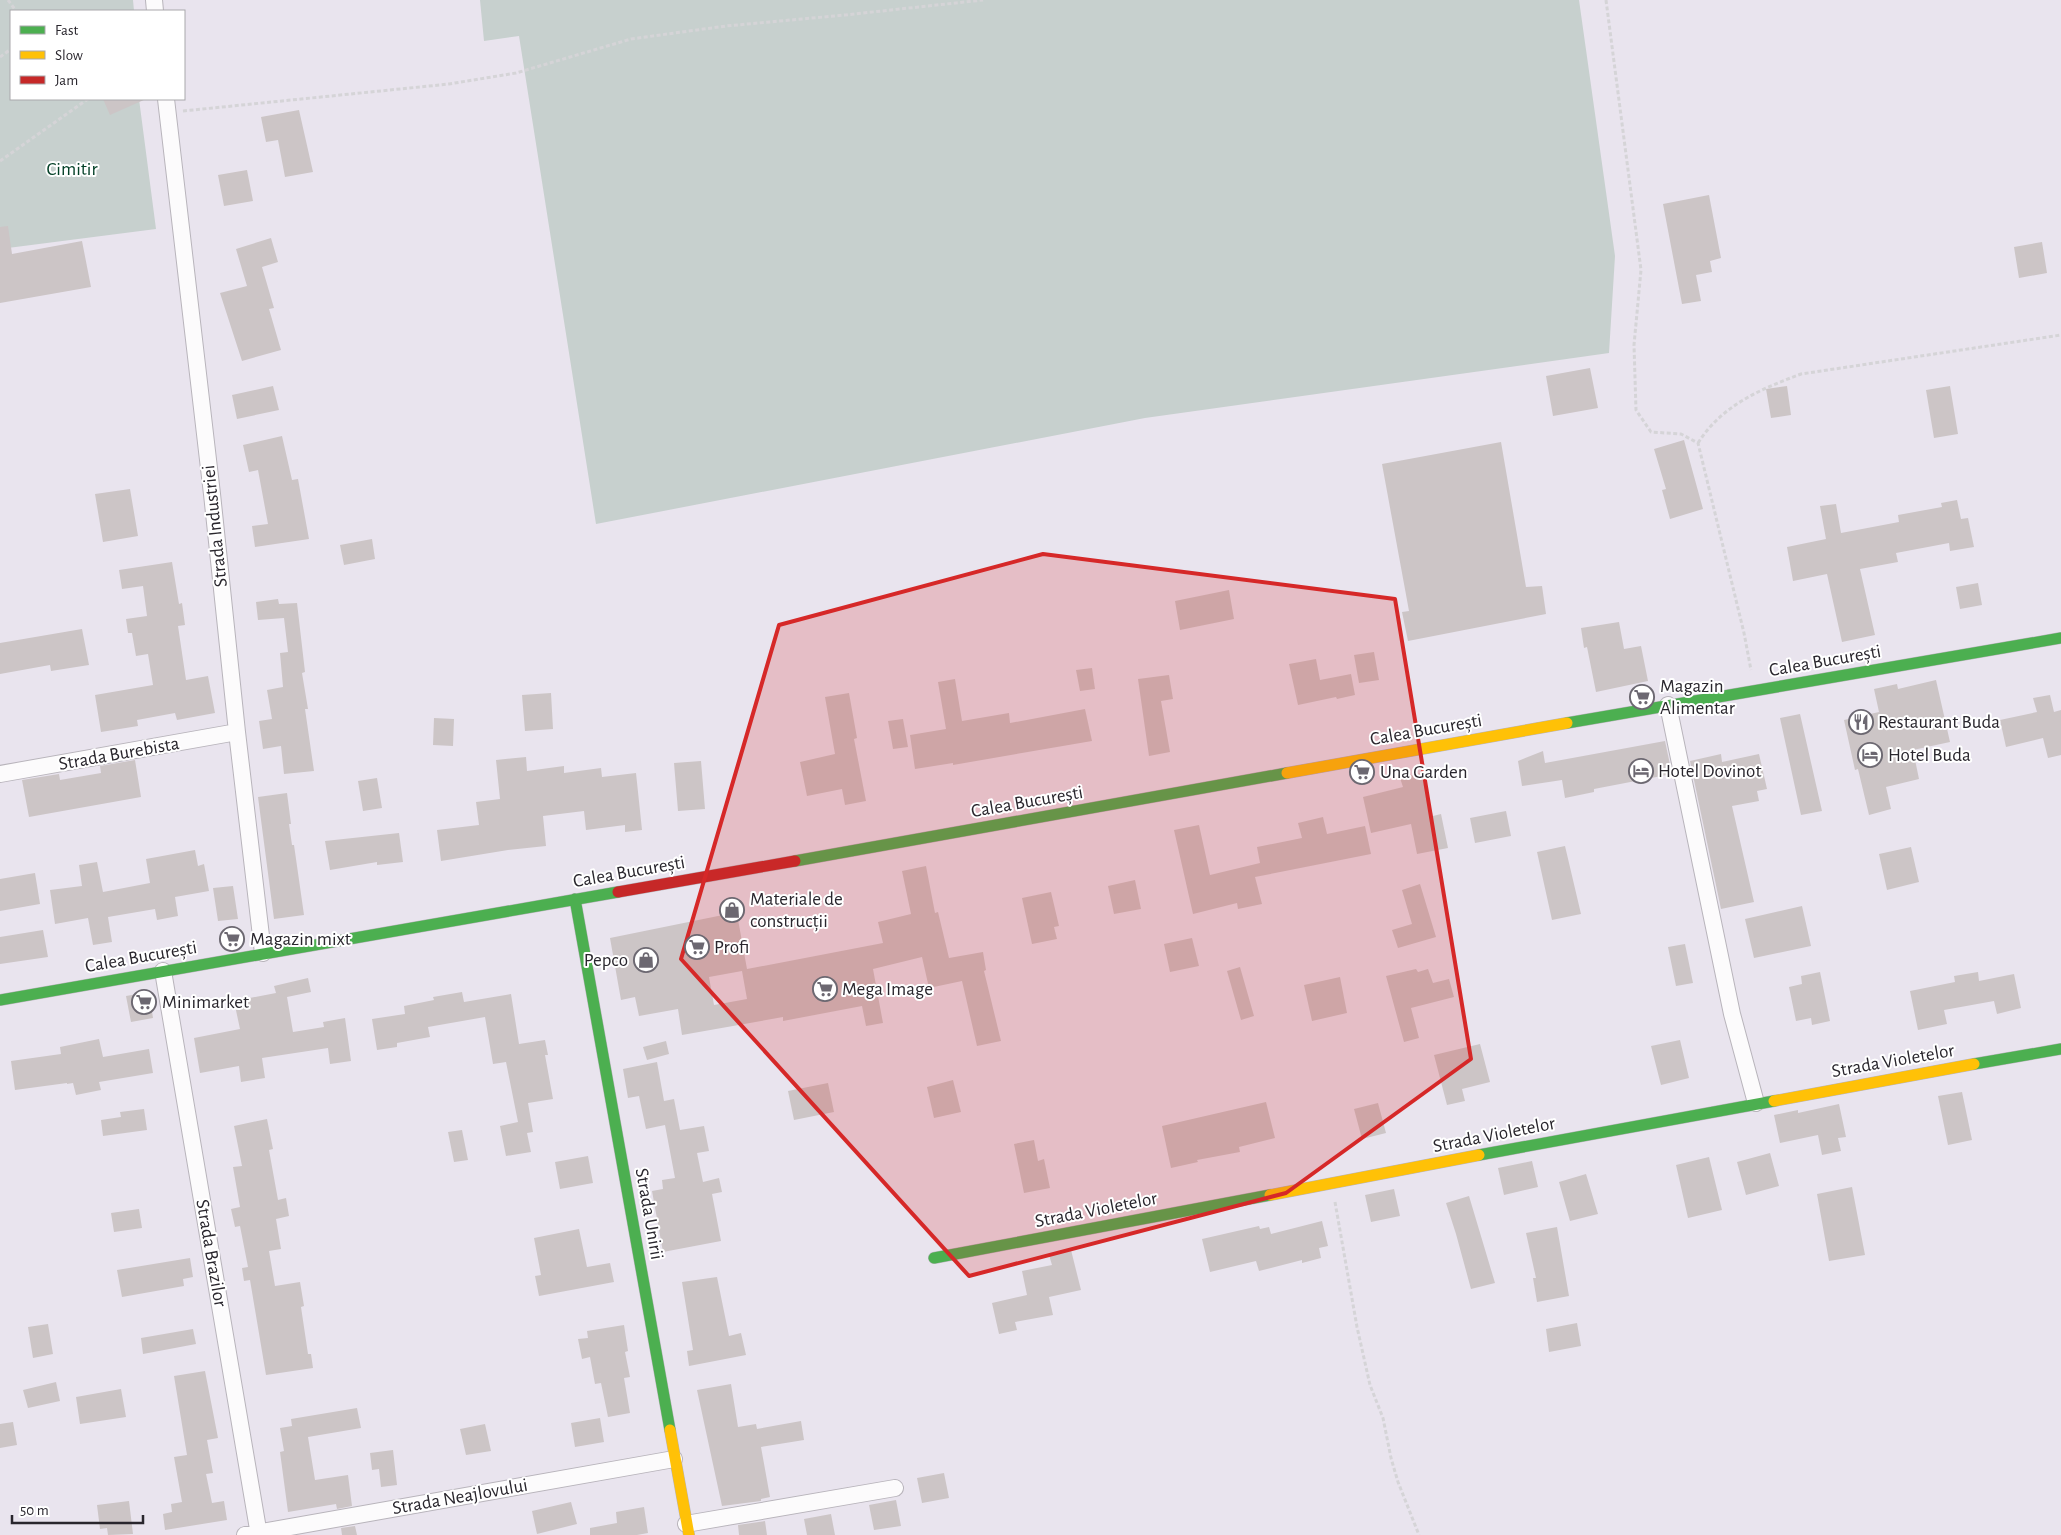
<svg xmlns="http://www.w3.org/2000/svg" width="2061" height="1535" font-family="'Alegreya Sans',sans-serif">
<rect width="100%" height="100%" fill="#e9e4ee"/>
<path fill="#c7d0ce" d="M0 0H133L134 11H11V99H139L156 229 0 249Z
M480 0H1579L1615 256 1609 353 1145 418 596 524 519 36 484 41Z"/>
<path fill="#ccc5c6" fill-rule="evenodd" d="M103 99H146L110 115Z
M299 110 313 172 285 177 278 140 266 142 261 117Z
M247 170 253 201 224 206 218 175Z
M1709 195 1721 258 1710 261 1712 272 1696 275 1701 301 1682 304 1663 204Z
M8 226 12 254 82 241 91 287 0 303V227Z
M271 238 278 262 262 267 274 308 269 309 281 350 242 361 220 293 247 286 236 249Z
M2042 242 2047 273 2019 278 2014 247Z
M1590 368 1598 408 1553 416 1546 376Z
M273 386 279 410 237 419 232 395Z
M1787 386 1791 415 1771 418 1766 389Z
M1950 386 1958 434 1934 438 1926 390Z
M282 436 292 480 298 479 309 539 255 547 252 526 268 524 258 470 249 472 243 445Z
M1684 440 1703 509 1670 519 1662 490 1666 489 1654 449Z
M1501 442 1526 587 1542 586 1546 614 1408 641 1402 612 1409 611 1382 464Z
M130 489 138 536 103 542 95 494Z
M1957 500 1961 519 1968 518 1974 547 1950 551 1949 543 1896 553 1898 562 1860 569 1875 635 1842 642 1827 574 1793 581 1787 547 1826 539 1820 506 1836 504 1841 533 1899 522 1898 515 1942 507 1941 503Z
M372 539 375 559 344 565 340 545Z
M172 562 179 604 182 603 185 625 178 626 186 680 208 676 215 713 177 720 175 713 137 720 138 726 101 732 95 695 153 685 148 654 136 656 132 633H128L126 619 147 616 143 586 122 589 119 570Z
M1978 583 1982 605 1960 609 1956 587Z
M1229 590 1234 619 1180 630 1175 601Z
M278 599 279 604 297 603 305 672 302 673 308 709H305L314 771 284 774 281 746 263 749 259 721 272 719 267 690 283 687 280 653 288 652 284 618 258 620 256 602Z
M1619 622 1624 649 1641 646 1648 681 1596 692 1587 647 1584 648 1581 628Z
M82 629 89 665 51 671 50 665 0 674V643Z
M1374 652 1379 680 1359 683 1354 655Z
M1316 659 1320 680 1351 674 1355 695 1337 699 1336 697 1298 705 1289 664Z
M1092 668 1095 689 1080 691 1076 670Z
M1169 675 1173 699 1161 701 1170 752 1149 756 1138 679Z
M955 679 962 721 1009 713 1010 723 1085 709 1092 741 953 765V763L915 769 910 735 946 729 938 682Z
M1936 680 1950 742 1913 750 1919 779 1886 787 1891 809 1869 815 1858 769 1855 770 1844 720 1879 712 1874 689 1897 684 1898 689Z
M551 693 553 729 525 731 522 695Z
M849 693 857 738 854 739 866 801 845 805 842 789 807 796 800 762 835 754 825 697Z
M2050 695 2054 712 2061 710V755L2048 758 2043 738 2006 747 2000 720 2037 712 2033 698Z
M1800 714 1822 811 1801 815 1780 718Z
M434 718 454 719 453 746 433 745Z
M903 719 908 747 893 749 888 721Z
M1665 741 1672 774 1594 789V792L1565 798 1562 780 1522 786 1518 761 1543 751 1545 763Z
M1721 754 1722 762 1759 754 1767 789 1757 791 1759 801 1732 806 1754 902 1721 909 1690 761Z
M526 757 527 771 564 766V773L601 768 602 777 636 773 642 830 625 832V825L586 830 584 811 543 816 546 846 508 850 441 861 437 830 479 825 476 802 500 799 496 760Z
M135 760 141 797 29 817 22 780 59 774 60 780 101 773 100 766Z
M701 761 705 809 678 811 674 763Z
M1421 773 1433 816 1441 814 1448 848 1417 854 1411 824 1371 833 1363 797 1403 787 1400 778Z
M377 778 382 808 363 811 358 781Z
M287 793 291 824H289L292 845H294L304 915 274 919 258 797Z
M1506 811 1511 836 1475 843 1470 818Z
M1323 817 1327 834 1365 826 1371 854 1255 877 1262 904 1238 909 1237 903 1193 914 1174 830 1199 825 1210 875 1260 863 1257 847 1302 838 1298 823Z
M399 833 403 862 377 865V862L330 870 325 841Z
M1565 846 1581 914 1552 920 1537 852Z
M1911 847 1919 882 1887 890 1879 854Z
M195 850 198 866 204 864 209 891 175 897 178 916 157 920 155 909 108 917 112 942 93 945 88 918 55 924 50 890 82 886 79 865 97 862 103 892 150 883 146 859Z
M926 866 935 913 938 912 949 958 983 952 986 970 984 971 1001 1041 977 1046 962 981 929 988 922 957 873 969 883 1023 866 1026 862 1006 783 1021V1017L682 1035 678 1009 639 1016 635 997 621 1000 610 938 723 915 722 906 735 903 747 969 883 943 878 922 911 914 902 871ZM742 971 747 999 714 1005 709 977Z
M35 873 40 904 0 911V879Z
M1135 880 1141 909 1114 914 1108 886Z
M1420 884 1436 937 1398 948 1392 930 1412 924 1402 890Z
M233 886 238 919 218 921 213 888Z
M1051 892 1059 926 1054 927 1057 939 1032 944 1022 898Z
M1802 906 1811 946 1754 958 1745 919Z
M43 930 48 957 0 964V937Z
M1192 938 1199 966 1170 972 1164 944Z
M1685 944 1693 983 1676 986 1668 947Z
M1240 967 1254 1016 1241 1020 1227 971Z
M1416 969 1418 972 1428 969 1433 983 1449 979 1454 997 1411 1008 1419 1038 1404 1042 1386 976Z
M1820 972 1830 1021 1812 1025 1811 1018 1796 1021 1789 987 1802 984 1801 976Z
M1978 972 1979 981 2014 974 2021 1008 1997 1014 1994 1001 1944 1010 1947 1024 1918 1030 1910 991 1955 982 1954 976Z
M1340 977 1347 1013 1312 1021 1304 985Z
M308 978 311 992 287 997 293 1032 324 1027 323 1022 345 1018 351 1061 330 1064 328 1048 262 1058 265 1078 241 1082 239 1066 200 1073 194 1038 240 1029 234 1001 276 993 274 986Z
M149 992 153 1018 131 1022 126 996Z
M462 992 464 1002 511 994 519 1044 545 1040 548 1055H545L553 1099 528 1103 533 1132 527 1133 531 1152 506 1156 500 1126 518 1122 506 1062 493 1064 485 1017 428 1027 430 1037 397 1043V1047L377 1050 372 1019 405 1014 404 1006 434 1000 433 997Z
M99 1039 103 1057 149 1049 153 1073 99 1082 101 1090 76 1095 73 1083 67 1084V1083L15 1090 11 1061 61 1054 60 1047Z
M1680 1040 1689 1078 1661 1085 1651 1046Z
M666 1041 669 1054 647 1060 643 1047Z
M1480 1044 1490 1082 1462 1089 1465 1101 1447 1105 1434 1055Z
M657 1062 664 1101 674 1099 680 1130 704 1126 709 1151 697 1153 703 1182 719 1178 722 1192 712 1194 721 1241 663 1252 652 1191 663 1189 662 1180 675 1178 665 1125 646 1129 639 1096 628 1098 623 1069Z
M953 1080 961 1112 934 1118 927 1087Z
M828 1083 834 1112 794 1120 788 1091Z
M1962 1092 1972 1140 1948 1145 1938 1096Z
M1266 1102 1275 1138 1239 1147 1240 1152 1197 1160 1198 1162 1171 1168 1162 1126Z
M1378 1103 1386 1133 1362 1139 1354 1109Z
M1839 1104 1846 1137 1838 1138 1841 1151 1822 1155 1818 1135 1780 1143 1774 1115 1798 1110V1113Z
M144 1109 147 1130 103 1136 101 1120 121 1117 120 1112Z
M267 1119 273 1149 269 1150 278 1200 286 1198 289 1216 276 1219 281 1249 269 1251 275 1286 300 1282 304 1306 301 1307 308 1354H311L313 1368 266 1375 250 1280 244 1281 242 1268 248 1267 240 1226 235 1227 231 1209 240 1207 233 1167 242 1166 234 1126Z
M462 1130 468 1160 454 1162 448 1132Z
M1034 1140 1038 1161 1044 1159 1050 1188 1024 1193 1014 1144Z
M1770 1153 1779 1186 1746 1195 1737 1162Z
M588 1156 593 1183 560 1189 555 1162Z
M1709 1157 1722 1210 1688 1218 1676 1165Z
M1532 1161 1538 1187 1504 1195 1498 1168Z
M1586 1174 1598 1214 1570 1221 1559 1182Z
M1852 1187 1865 1255 1829 1261 1817 1194Z
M1394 1189 1400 1216 1371 1222 1365 1195Z
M1469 1196 1495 1283 1471 1289 1456 1234 1446 1203Z
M139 1209 142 1228 114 1232 111 1213Z
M1322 1221 1328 1246 1319 1248 1321 1258 1302 1263V1260L1259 1271 1256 1261 1210 1272 1202 1239 1259 1226 1260 1229 1269 1227 1271 1234Z
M1557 1227 1569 1296 1537 1302 1533 1278H1536L1526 1233Z
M579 1229 587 1267 610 1263 614 1282 539 1296 535 1276 541 1275 534 1238Z
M1071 1250 1081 1290 1049 1297 1053 1315 1015 1322 1017 1330 999 1334 992 1303 1027 1295 1022 1271 1052 1265 1049 1255Z
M190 1258 193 1277 183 1279 184 1286 122 1297 117 1270Z
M717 1277 729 1336 741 1333 746 1355 689 1366 687 1351 693 1350 682 1282Z
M1577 1323 1581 1346 1549 1352 1546 1329Z
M48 1324 53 1354 33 1358 28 1327Z
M624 1325 628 1351 625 1352 630 1377 624 1378 630 1413 608 1417 601 1383 595 1384 590 1357 582 1359 578 1339 588 1338 587 1331Z
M193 1329 196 1344 143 1354 141 1338Z
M205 1371 218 1438 207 1440 213 1473 206 1474 212 1503 224 1501 227 1520 165 1530 163 1514 172 1512 171 1504 182 1502 174 1457 187 1455 174 1376Z
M56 1382 60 1401 28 1408 23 1390Z
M731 1384 738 1427 756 1424 757 1429 801 1421 804 1440 761 1447 770 1497 761 1499V1501L722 1506 697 1390Z
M121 1389 126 1417 80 1424 76 1397Z
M357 1408 361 1428 308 1437 315 1480 348 1475 352 1506 337 1509 336 1504 288 1512 280 1452 284 1451 280 1428 292 1426 291 1419Z
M600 1418 604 1442 575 1447 571 1423Z
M13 1422 17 1445 0 1448V1424Z
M485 1424 491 1451 466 1455 460 1429Z
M393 1450 397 1485 381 1487 379 1469 372 1470 370 1453Z
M944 1473 949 1498 922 1503 917 1478Z
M896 1500 901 1526 874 1530 869 1505Z
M129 1501 133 1534 108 1535 107 1528 100 1529 97 1505Z
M571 1502 577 1524 537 1534 532 1511Z
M644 1507 648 1533 637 1535H590V1528L617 1523 616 1512Z
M831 1514 835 1535H807L804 1519Z
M765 1521 767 1535H739L738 1525Z
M355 1526 357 1535H342L341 1528Z"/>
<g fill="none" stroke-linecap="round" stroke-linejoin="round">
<defs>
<path id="street" d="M154 0 155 11
M166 99 212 494 237 732 263 953
M1668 705 1732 1014 1756 1103
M0 774 237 732
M163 971 259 1535
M686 1524 895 1488
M245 1535 674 1459"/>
<path id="fast" d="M1567 723 2061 638
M795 861 1287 773
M575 899 670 1430
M0 1000 618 892
M1974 1064 2061 1049
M1479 1155 1774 1101
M934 1258 1270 1195"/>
<path id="slow" d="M1287 773 1567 723
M1774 1101 1974 1064
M1270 1195 1479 1155
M670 1430 689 1535"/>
<path id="jam" d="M618 892 795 861"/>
</defs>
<use href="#street" stroke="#b8b4bb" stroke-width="18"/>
<use href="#fast" stroke="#b8b4bb" stroke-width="12"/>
<use href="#slow" stroke="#b8b4bb" stroke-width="12"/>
<use href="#jam" stroke="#b8b4bb" stroke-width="12"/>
<path stroke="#d5d4d7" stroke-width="3" stroke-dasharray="4 2.5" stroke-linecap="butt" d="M8 0 16 11
M1606 0 1641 270 1634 345 1636 410 1651 432 1681 434 1698 443 1744 633 1751 670
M0 57 11 49
M183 111 449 84 516 73 631 39 726 26 845 15 983 0
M0 161 88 99
M1698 443C1722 405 1761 389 1801 374L2061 335
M1335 1202 1357 1327 1370 1385 1383 1418 1391 1458 1398 1482 1419 1535"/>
<use href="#street" stroke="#fcfbfc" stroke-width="16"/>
<use href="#fast" stroke="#4caf50" stroke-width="11"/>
<use href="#slow" stroke="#ffc107" stroke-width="11"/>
<use href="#jam" stroke="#c62828" stroke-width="11"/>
</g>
<path fill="#d62828" fill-opacity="0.2" stroke="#d62828" stroke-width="4" stroke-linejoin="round" d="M1043 554 1395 599 1471 1059 1286 1193 969 1276 681 959 779 625Z"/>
<defs>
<symbol id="supermarket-ring" viewBox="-11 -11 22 22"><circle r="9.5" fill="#fff" stroke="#6c6871" stroke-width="1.5"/><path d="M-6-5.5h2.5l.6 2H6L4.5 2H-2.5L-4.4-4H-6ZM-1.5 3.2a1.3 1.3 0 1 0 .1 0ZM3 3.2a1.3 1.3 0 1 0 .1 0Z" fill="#6c6871"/></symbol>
<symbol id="restaurant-ring" viewBox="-11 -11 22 22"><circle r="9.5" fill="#fff" stroke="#6c6871" stroke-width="1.5"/><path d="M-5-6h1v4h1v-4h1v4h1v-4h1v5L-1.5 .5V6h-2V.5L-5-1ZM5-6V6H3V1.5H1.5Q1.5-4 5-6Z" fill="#6c6871"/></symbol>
<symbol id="hotel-ring" viewBox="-11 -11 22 22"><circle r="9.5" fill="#fff" stroke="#6c6871" stroke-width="1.5"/><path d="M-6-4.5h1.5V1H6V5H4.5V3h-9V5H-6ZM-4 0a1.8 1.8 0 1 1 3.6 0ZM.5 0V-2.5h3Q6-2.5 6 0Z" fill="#6c6871"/></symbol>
<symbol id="shop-ring" viewBox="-11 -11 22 22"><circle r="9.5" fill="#fff" stroke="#6c6871" stroke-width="1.5"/><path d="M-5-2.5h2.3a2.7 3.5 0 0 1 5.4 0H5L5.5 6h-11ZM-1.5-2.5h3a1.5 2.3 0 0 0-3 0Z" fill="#6c6871"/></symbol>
</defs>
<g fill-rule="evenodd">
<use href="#supermarket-ring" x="1628" y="683" width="28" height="28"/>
<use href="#restaurant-ring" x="1847" y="708" width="28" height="28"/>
<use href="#hotel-ring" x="1856" y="741" width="28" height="28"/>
<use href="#hotel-ring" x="1627" y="757" width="28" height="28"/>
<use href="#supermarket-ring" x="1348" y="758" width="28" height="28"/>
<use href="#shop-ring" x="718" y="896" width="28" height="28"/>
<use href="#supermarket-ring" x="218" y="925" width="28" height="28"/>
<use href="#supermarket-ring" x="683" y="933" width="28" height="28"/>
<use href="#shop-ring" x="632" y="946" width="28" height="28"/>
<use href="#supermarket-ring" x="811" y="975" width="28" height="28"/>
<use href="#supermarket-ring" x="130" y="988" width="28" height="28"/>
</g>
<g text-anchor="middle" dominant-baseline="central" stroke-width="4" stroke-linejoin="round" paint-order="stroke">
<g font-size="19" fill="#034027" stroke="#fff">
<text x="72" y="169">Cimitir</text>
</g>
<g font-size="19" fill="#29262d" stroke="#fff">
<text transform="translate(215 526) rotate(-96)">Strada Industriei</text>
<text transform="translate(1825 661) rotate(-10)">Calea București</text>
<text transform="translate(1426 730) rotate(-10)">Calea București</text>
<text transform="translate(119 754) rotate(-10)">Strada Burebista</text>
<text transform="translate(1027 802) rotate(-10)">Calea București</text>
<text transform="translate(629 872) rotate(-10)">Calea București</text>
<text transform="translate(141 957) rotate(-10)">Calea București</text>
<text transform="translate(1893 1061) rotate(-10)">Strada Violetelor</text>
<text transform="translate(1494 1135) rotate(-11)">Strada Violetelor</text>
<text transform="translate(1096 1210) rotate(-11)">Strada Violetelor</text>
<text transform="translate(649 1214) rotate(80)">Strada Unirii</text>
<text transform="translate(211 1253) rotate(80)">Strada Brazilor</text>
<text transform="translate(460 1497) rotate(-10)">Strada Neajlovului</text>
</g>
<g font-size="19" fill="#29262d" stroke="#fff" text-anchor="start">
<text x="1660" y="686">Magazin<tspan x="1660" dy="22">Alimentar</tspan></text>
<text x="1878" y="722">Restaurant Buda</text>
<text x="1888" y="755">Hotel Buda</text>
<text x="1658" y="771">Hotel Dovinot</text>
<text x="1380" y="772">Una Garden</text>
<text x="750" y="899">Materiale de<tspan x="750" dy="22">construcții</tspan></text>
<text x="250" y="939">Magazin mixt</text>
<text x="714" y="947">Profi</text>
<text x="628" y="960" text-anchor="end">Pepco</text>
<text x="842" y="989">Mega Image</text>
<text x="162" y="1002">Minimarket</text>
</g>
</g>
<rect x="10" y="10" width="175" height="90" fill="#ffffff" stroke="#a9a8ab"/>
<rect x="20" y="26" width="25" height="8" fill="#4caf50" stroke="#a9a8ab"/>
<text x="55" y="35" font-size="15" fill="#29262d">Fast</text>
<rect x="20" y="51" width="25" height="8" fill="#ffc107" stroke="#a9a8ab"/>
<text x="55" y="60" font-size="15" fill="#29262d">Slow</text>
<rect x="20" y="76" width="25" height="8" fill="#c62828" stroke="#a9a8ab"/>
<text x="55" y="85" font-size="15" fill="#29262d">Jam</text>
<path d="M12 1515v8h131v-8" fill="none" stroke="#29262d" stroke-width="2.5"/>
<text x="20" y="1515" font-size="15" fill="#29262d" stroke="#ffffff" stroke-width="4" paint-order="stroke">50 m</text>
</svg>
